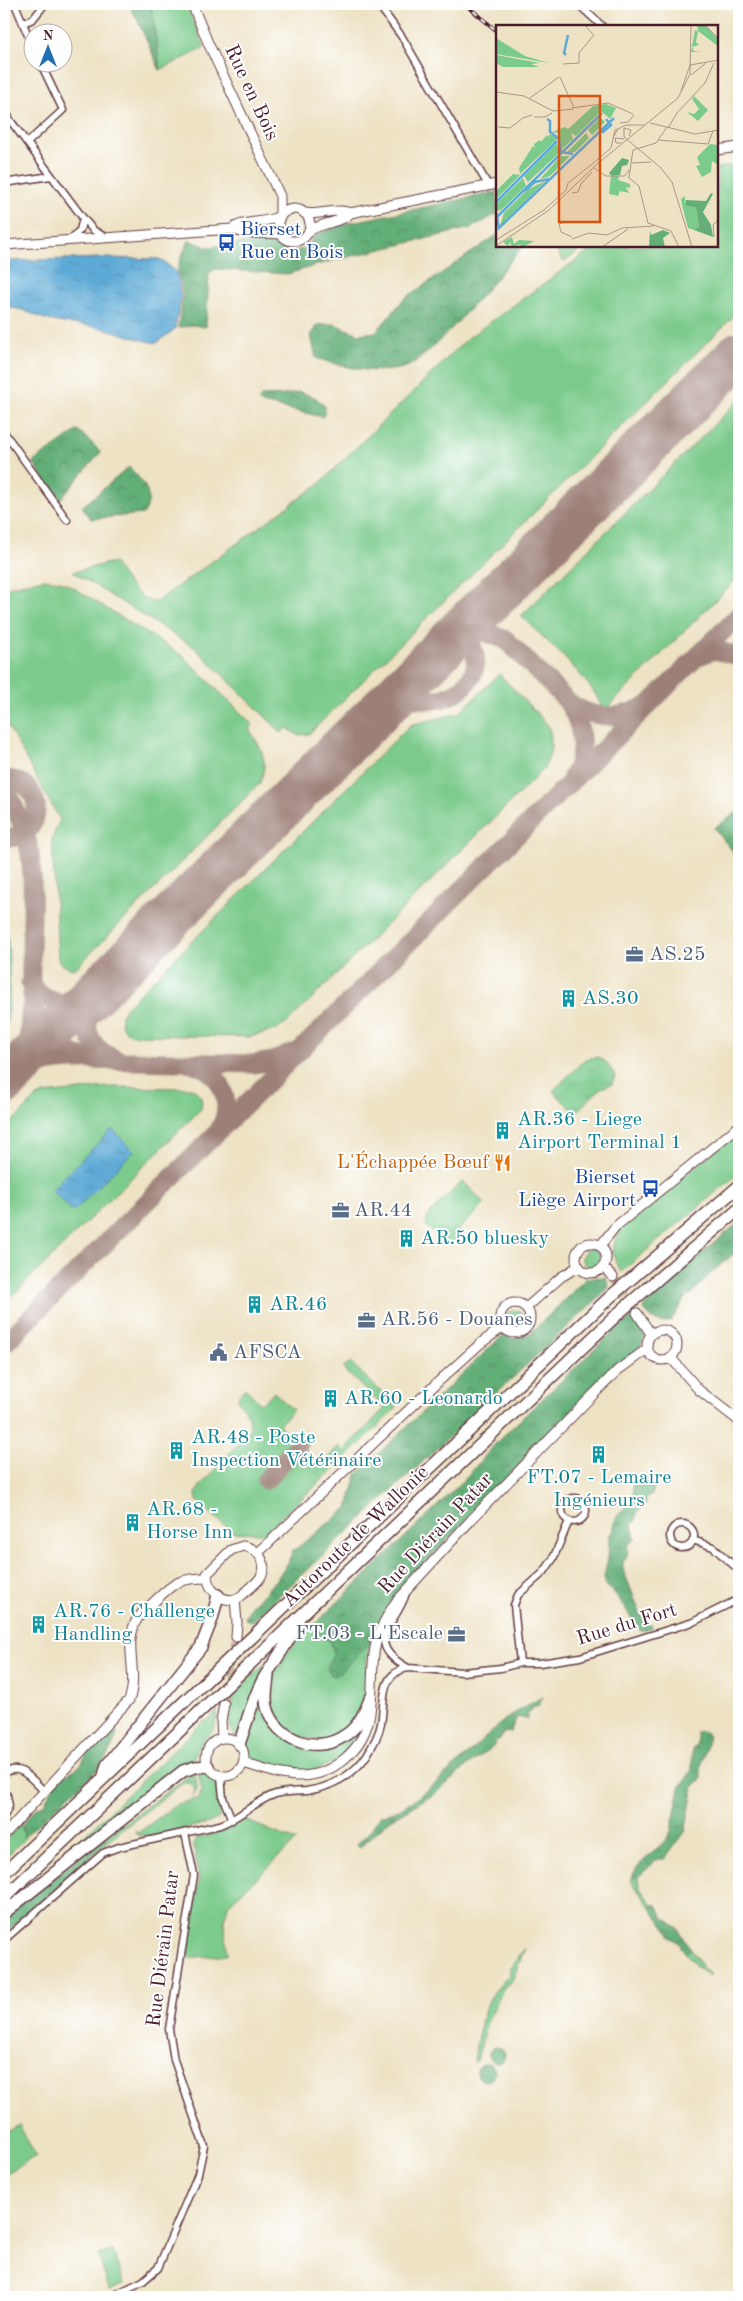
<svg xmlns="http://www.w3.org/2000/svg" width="743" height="2301" font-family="'Old Standard TT',serif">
<defs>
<pattern id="forest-crowns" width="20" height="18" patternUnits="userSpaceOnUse" patternTransform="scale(1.25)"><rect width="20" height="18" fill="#64af78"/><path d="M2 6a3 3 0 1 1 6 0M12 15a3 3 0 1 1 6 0" fill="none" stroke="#548e63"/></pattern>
<pattern id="park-tufts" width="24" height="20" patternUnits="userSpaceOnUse" patternTransform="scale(1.25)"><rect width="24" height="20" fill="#7bcb8c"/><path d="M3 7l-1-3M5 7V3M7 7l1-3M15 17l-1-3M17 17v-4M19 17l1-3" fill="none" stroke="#6cae79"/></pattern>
<pattern id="water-ripples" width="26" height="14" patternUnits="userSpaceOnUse" patternTransform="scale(1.25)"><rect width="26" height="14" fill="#5daad6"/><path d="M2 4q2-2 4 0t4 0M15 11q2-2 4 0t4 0" fill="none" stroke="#4f8aae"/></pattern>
</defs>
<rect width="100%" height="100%" fill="#fff"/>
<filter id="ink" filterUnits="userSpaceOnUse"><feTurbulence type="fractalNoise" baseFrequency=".02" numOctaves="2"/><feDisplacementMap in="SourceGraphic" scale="10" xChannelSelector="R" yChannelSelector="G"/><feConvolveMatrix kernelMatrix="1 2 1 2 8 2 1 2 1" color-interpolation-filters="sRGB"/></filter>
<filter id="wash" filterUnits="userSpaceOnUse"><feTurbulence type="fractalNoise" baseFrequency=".0096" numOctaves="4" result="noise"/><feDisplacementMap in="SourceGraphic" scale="20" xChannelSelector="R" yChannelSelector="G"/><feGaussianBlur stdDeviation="1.12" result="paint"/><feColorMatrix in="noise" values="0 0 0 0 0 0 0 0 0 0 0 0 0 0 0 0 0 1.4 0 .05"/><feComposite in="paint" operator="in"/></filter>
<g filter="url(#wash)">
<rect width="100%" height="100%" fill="#ede2c4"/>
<path fill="#7bcb8c" stroke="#62755c" d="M151 4H186L205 48 160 70Z
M739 164V311L309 734 298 735 287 728 282 733 194 647 73 572 113 562C123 575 138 603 156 602L319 484 468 338 596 246H717V168Z
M553 246H586L564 262Z
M739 400V577L603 712C598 684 542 637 521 616Z
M43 579 60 581 69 585 182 655 253 725 249 729C262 750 269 759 260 783L77 967 72 969 61 964 58 959 52 839 60 820 4 719V588Z
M499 674 548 725C554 741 551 754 544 769L287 1023 278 1029 250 1037 132 1035C118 1028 118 1017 127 1006L410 725 459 713Z
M4 900C8 926 14 1012 4 1034Z
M107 1087 192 1088C201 1094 203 1099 201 1109L4 1304V1130L37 1097 44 1094Z
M739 1131V1173L621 1272C611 1258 612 1243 620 1229Z
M463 1181 485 1204 458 1230V1238L452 1242 446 1243 427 1227 426 1221 430 1213Z
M582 1258a9 9 0 1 1 18 0a9 9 0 1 1-18 0Z
M506 1319a9 9 0 1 1 18 0a9 9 0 1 1-18 0Z
M350 1362 397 1407 349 1455 264 1533 232 1532 197 1501 196 1494 200 1486 248 1433C253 1419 247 1412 238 1401L239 1395 245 1388 261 1404 274 1392 293 1410 279 1425 321 1465 339 1446 344 1451 385 1408 343 1369Z
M311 1628 320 1637 330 1640 334 1652 354 1659 371 1638 367 1657 365 1703 351 1727 322 1741 292 1735 273 1716 269 1688 274 1673 286 1654Z
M266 1662 263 1672 238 1738 228 1727H230L228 1718 231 1698Z
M262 1698 264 1709 307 1747 363 1726C346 1765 314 1778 273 1767 264 1765 256 1764 249 1756L246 1741Z
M217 1711 215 1728 196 1749 193 1763 37 1881 205 1720 207 1721Z
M198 1771C214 1773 215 1783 218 1797 219 1805 222 1810 219 1818L209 1823 149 1837 148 1835 141 1836 136 1834 135 1830 138 1833 177 1804 197 1799 202 1791Z
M194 1772 198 1788 193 1797 195 1790 191 1783H183L107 1841 105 1837Z
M245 1820 296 1841 228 1905 224 1921 228 1954 186 1958 199 1881 194 1847 195 1839 229 1829Z
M21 1824 25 1838 4 1859V1842Z
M632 1877H638L640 1889 653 1904 651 1908 632 1882Z
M525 1948 512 1981 505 1986 500 1995 487 2022 477 2060 474 2062 476 2045 485 2008 494 1992 510 1974V1968Z
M690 1948 702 1967 711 1974 710 1976 696 1966 686 1953Z
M19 2125 36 2156 4 2175V2134Z
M113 2251 124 2285 109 2289 98 2255Z"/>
<path fill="url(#forest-crowns)" stroke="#576752" d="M133 4H151L160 70 135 15 131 11Z
M497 192V214L471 228 327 262 288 274 214 269 209 274 206 327 192 325 178 328 183 296 178 270 180 260 189 240 207 247 269 241 293 251 304 249 316 235 339 225Z
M497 235V246H523C503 270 428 363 403 368 371 375 346 367 316 358L311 335 317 325 334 324 359 334 376 332 404 299Z
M300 392 316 398 324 405 325 413 322 417 258 402 262 396 285 395Z
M78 430 101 452 59 501 33 462Z
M129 467C143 482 155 493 144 514L91 519 82 507Z
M739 811V859L714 828Z
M739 1222V1249L709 1275 691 1295H687L671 1321C657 1325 651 1319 643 1308L661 1288Z
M606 1277 609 1288 252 1621 245 1619 252 1604 264 1594 285 1568 293 1551 348 1508 357 1474 503 1335 515 1339 530 1334 586 1278Z
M633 1317 645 1336 640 1348C561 1423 483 1501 408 1581 391 1599 383 1618 371 1638 362 1653 348 1665 335 1676L330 1674 327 1668 334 1652 330 1640 320 1637 311 1628 463 1481 498 1441 619 1326Z
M655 1477 653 1493 646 1499V1504L636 1514V1520L632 1525 635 1539 628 1545 627 1557 623 1562V1569L640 1613 653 1627 641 1631C628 1617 622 1596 605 1585L604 1577 608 1558 609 1537 613 1530 615 1519 632 1498 633 1490 632 1481Z
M543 1697 538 1707 535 1706 527 1713V1719L517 1717 510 1732 503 1733 500 1740 496 1741 493 1747 466 1767 436 1793 391 1819 359 1848 356 1845 371 1830 380 1815C410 1815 477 1744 501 1723 510 1715 531 1703 543 1697Z
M703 1731 709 1736 701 1767V1779L694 1786 685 1832 665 1859H658L638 1877H632L637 1867 666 1840 671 1831 680 1788 692 1770V1750L697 1743V1732Z
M104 1732 117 1733C115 1745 104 1761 96 1771L24 1837 23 1823 36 1808 44 1804 57 1780 80 1766 89 1749Z
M105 1837 107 1841 100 1849 4 1935V1916Z
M653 1904 657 1905 663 1917 677 1927 690 1948 686 1953 681 1948V1944L670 1937C668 1925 656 1919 651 1908Z
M489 2055a8 8 0 1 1 16 0a8 8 0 1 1-16 0Z
M477 2072a9 9 0 1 1 18 0a9 9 0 1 1-18 0Z"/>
<path fill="url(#park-tufts)" stroke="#62755c" d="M599 1057 607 1063 615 1075 612 1084 601 1088 575 1113 553 1091 585 1059Z"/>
<path fill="url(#water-ripples)" stroke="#546480" d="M101 258 160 259 177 272 181 298 175 329 157 343C137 340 128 335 109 330 89 324 68 325 48 320 33 316 20 305 4 309V261Z
M112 1129 134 1151 73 1212 51 1190Z"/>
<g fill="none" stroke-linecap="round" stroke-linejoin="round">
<path stroke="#9c8078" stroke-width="19" d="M690 403 739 358
M697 657 714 650 739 656
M405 686 456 639 469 633 485 632 506 640 566 700C583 723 587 752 572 777
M567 701C589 718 616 721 641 708
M382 708 395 684 407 669
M379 712C388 706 396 700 407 699 416 697 424 701 433 700 459 698 484 674 473 648 469 639 463 633 454 631
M4 779C48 779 46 841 4 838
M4 784C14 807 27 831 30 855 35 889 31 925 31 958 30 1011 34 1044 92 1060L253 1064 273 1061 292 1053
M30 982C43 1005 70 1008 92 995
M92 995C82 1025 86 1049 119 1060
M194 1064C223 1073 234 1104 219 1130
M13 1074 28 1041 31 1007
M4 1085C32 1064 49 1060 83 1060
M4 1344 739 615
M266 1480 299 1444"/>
<path stroke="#9c8078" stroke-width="45" d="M4 1083 739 354"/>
</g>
</g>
<g filter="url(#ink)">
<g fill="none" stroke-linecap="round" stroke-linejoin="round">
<path stroke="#ccbba5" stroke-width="9" stroke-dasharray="9 4.5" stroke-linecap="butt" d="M613 1277 637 1313
M224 1704 236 1637"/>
<defs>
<path id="street" d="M15 4 32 45
M378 4 402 37 488 185
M578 4 602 26
M23 23 33 19 45 4
M4 107 10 120 83 218 93 230 105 237
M27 143 63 110 40 62
M4 183 51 176
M70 240 80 230 83 218
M4 432 67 520
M562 1510a12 12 0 1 1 24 0a12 12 0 1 1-24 0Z
M670 1536a12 12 0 1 1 24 0a12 12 0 1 1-24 0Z
M693 1540 713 1547 739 1570
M406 1593C398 1624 360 1641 408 1668
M520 1663 514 1605 518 1595 544 1572 553 1559 569 1521
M4 1774C20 1761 33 1781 45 1792
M221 1776 223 1798 232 1820
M4 1793 7 1795 9 1806 4 1816
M4 1940 103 1853 119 1847 220 1825C239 1818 253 1803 273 1795 283 1791 295 1792 306 1791 330 1788 354 1775 367 1755 373 1745 379 1735 381 1724 385 1702 379 1673 408 1668L463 1672 501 1668 520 1663H540L580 1657 693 1622 739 1599
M110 2297 143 2281 158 2268 198 2174 204 2146 174 2060 169 2029 194 1875 185 1833"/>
<path id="secondary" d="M192 4 209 45 280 196V216
M717 150 739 147
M278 225a16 16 0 1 1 32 0a16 16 0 1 1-32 0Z
M304 213C318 216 340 207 350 213L497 184
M232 229C242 220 266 224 280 216
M308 232C319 222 344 223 350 213
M4 245 232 229C242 235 267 232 280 234
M576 1258a15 15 0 1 1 30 0a15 15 0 1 1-30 0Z
M600 1246 615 1227 739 1126
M603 1267 613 1277
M500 1318a15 15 0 1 1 30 0a15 15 0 1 1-30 0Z
M526 1308 561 1277 579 1266
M637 1313 651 1334
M647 1345a15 15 0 1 1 30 0a15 15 0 1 1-30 0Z
M671 1358 699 1390 739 1421
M243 1546C258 1548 270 1564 260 1578 255 1585 246 1591 240 1597 224 1606 207 1590 207 1574L231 1550Z
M258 1553 438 1382 481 1343 503 1327
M235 1599 237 1623 236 1637
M206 1757a19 19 0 1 1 38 0a19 19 0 1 1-38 0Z
M222 1738 221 1721 224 1704
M243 1763C260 1768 277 1775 295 1776 332 1778 365 1749 370 1713 376 1665 365 1648 395 1603L471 1520 588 1400 618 1370 647 1349
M4 1835 129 1700C139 1675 124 1647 135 1623 139 1614 149 1607 156 1600 174 1582 181 1578 207 1578
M109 2297H110"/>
<path id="highway" d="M268 1673C268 1685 264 1695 267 1707 276 1740 316 1755 344 1736 358 1728 365 1713 370 1699
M239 1744C247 1723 253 1697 264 1678 276 1659 289 1642 298 1622
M103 1779 107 1765 201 1647 212 1619 218 1595
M4 1873 610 1297 739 1186
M4 1898 622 1310 739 1209
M4 1913 183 1771 195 1767 208 1766"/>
</defs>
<use href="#street" stroke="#623c42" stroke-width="9"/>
<use href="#secondary" stroke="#623c42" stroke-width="11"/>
<use href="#highway" stroke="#623c42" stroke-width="14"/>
<use href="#street" stroke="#fff" stroke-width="6"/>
<use href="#secondary" stroke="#fff" stroke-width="9"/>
<use href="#highway" stroke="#fff" stroke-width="11"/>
<defs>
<path id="rail" d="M465 4 497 31"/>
</defs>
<use href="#rail" stroke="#4a1f2b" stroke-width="4"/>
<use href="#rail" stroke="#fff" stroke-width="2" stroke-dasharray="5.5" stroke-linecap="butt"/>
</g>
</g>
<defs>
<symbol id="bus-bare" viewBox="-9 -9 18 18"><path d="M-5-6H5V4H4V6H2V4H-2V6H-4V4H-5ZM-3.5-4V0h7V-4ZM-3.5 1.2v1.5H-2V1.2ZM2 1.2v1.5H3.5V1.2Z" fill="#1a4fb4" stroke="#fff" stroke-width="2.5" paint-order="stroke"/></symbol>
<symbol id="office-bare" viewBox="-9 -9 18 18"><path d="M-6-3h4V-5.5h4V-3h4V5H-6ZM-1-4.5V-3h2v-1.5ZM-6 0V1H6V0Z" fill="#5c6f8a" stroke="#fff" stroke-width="2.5" paint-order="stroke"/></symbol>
<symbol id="building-bare" viewBox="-9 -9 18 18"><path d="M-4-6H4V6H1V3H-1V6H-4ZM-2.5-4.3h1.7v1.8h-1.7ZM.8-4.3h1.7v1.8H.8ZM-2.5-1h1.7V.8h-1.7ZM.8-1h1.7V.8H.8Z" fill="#0f9aa8" stroke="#fff" stroke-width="2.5" paint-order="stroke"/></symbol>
<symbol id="restaurant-bare" viewBox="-9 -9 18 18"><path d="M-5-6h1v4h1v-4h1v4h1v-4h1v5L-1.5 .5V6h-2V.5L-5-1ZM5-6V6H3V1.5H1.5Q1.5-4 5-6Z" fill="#e8710a" stroke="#fff" stroke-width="2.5" paint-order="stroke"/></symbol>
<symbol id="civic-bare" viewBox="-9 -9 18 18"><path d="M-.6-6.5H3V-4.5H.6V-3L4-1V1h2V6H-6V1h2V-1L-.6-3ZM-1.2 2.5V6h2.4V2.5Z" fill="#5c6f8a" stroke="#fff" stroke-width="2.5" paint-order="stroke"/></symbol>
</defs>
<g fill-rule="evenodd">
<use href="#bus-bare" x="214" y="230" width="25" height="25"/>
<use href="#office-bare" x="622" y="942" width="25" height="25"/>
<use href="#building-bare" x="556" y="986" width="25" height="25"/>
<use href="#building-bare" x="490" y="1118" width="25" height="25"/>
<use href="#restaurant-bare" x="490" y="1150" width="25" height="25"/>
<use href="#bus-bare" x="638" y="1176" width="25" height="25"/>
<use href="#office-bare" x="328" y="1198" width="25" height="25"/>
<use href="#building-bare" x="394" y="1226" width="25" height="25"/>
<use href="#building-bare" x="242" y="1292" width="25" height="25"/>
<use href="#office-bare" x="354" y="1308" width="25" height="25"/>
<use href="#civic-bare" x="206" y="1340" width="25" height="25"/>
<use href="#building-bare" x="318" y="1386" width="25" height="25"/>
<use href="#building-bare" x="164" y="1438" width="25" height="25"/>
<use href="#building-bare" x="586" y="1442" width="25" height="25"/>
<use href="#building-bare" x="120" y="1510" width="25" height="25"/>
<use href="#building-bare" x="26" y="1612" width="25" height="25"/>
<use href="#office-bare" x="444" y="1622" width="25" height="25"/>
</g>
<g text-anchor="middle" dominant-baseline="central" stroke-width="4" stroke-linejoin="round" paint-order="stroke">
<g font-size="20" fill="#4a1f2b" stroke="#fff">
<text transform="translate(251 93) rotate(65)">Rue en Bois</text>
<text transform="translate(436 1534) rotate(-47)">Rue Diérain Patar</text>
<text transform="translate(356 1537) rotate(-44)">Autoroute de Wallonie</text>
<text transform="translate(627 1625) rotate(-17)">Rue du Fort</text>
<text transform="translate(164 1949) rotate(-83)">Rue Diérain Patar</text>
</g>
<g font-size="20" fill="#164399" stroke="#fff" text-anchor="start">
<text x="240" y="230">Bierset<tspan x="240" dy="23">Rue en Bois</tspan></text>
<text x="636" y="1178" text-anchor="end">Bierset<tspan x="636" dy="23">Liège Airport</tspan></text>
</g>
<g font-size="20" fill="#4e5e75" stroke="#fff" text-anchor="start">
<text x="649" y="955">AS.25</text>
<text x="354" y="1211">AR.44</text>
<text x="381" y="1320">AR.56 - Douanes</text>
<text x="233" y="1353">AFSCA</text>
<text x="443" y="1634" text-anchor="end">FT.03 - L'Escale</text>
</g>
<g font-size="20" fill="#0d838f" stroke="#fff" text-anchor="start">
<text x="582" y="999">AS.30</text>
<text x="517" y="1120">AR.36 - Liege<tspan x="517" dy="23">Airport Terminal 1</tspan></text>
<text x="420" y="1239">AR.50 bluesky</text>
<text x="269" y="1305">AR.46</text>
<text x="344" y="1399">AR.60 - Leonardo</text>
<text x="191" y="1438">AR.48 - Poste<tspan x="191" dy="23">Inspection Vétérinaire</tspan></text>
<text x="599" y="1478" text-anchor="middle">FT.07 - Lemaire<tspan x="599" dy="23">Ingénieurs</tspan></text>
<text x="146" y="1510">AR.68 -<tspan x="146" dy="23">Horse Inn</tspan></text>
<text x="53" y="1612">AR.76 - Challenge<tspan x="53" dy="23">Handling</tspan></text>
</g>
<g font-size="20" fill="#c56008" stroke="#fff" text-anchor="end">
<text x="489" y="1163">L'Échappée Bœuf</text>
</g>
</g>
<g transform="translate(496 25)">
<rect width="222" height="222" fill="#ede2c4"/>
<path d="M201 0H209L222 14V21L202 6 200 17 203 20 196 22 198 26 205 27H195L199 5 202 6ZM0 13 29 31 53 38 0 29ZM0 30 44 38 35 39 43 42H7L0 38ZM198 71 212 85 202 96 191 87 198 89 203 84 196 74ZM110 79 120 83 114 94 105 86 80 111 75 108 77 114 66 124 62 108 56 107 69 102 72 104 97 81ZM104 92 109 97 96 110 92 105ZM90 108 93 113 79 127 70 128ZM53 109 62 113 24 149 23 143 37 121 39 123 38 119 44 115 45 117 51 110 53 112ZM61 118 63 128 32 157 28 151ZM65 131H74L54 151 44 154ZM17 149 24 150 0 174V166ZM115 151H123L122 155 134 159V163L130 162 133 168 124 166 122 171 113 169ZM27 153 30 161 5 185 0 186V179ZM50 156 5 200 4 201 8 188 32 164ZM189 171V180L200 183 203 203 198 205 192 203 187 184 185 174ZM16 212 18 219 23 215 38 216 29 221 39 220 23 222 25 219 16 222 14 217 12 221 7 217Z" fill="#7bcb8c"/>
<path d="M126 133 133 135 131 140 126 141 124 150 116 151 113 148ZM215 168 217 169 207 187 215 200 217 212 198 205 203 202 200 183 189 180 190 175 210 176ZM167 205 174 208 167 213 169 222H153L154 206 155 210Z" fill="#64af78"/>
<path d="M214 119 222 120V140L216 136 215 147 206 152 200 141 204 140 201 132Z" fill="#7bcb8c"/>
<path fill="none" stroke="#5daad6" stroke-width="2.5" d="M70 30 68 28 72 10M51 94 54 96V107L63 114 65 127 77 129M103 107H107L115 100 110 94M28 166 39 157 53 154M0 177 61 116M0 188 3 203 118 93M0 193 106 88"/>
<path fill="none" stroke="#ac9487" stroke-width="1" d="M209 0 223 14M67 39 83 38V28L98 10 90 2 93 0M195 50 210 38M64 52 78 83M185 66 194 40 223 35M0 67 28 71 57 86M34 73 63 52M76 83 112 78 137 89M57 86 77 84M38 92H49L56 88M124 98 132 97 138 90M154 98 199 109 223 105M2 102 14 103 27 93 36 90M172 103 181 88 209 58 218 38M122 104 130 100H148M133 111 135 105 128 103V112L164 142 176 157 196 222M162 115 212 119 217 106M125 118H120L119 113 128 114M136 138 155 137M95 140 115 123 119 105 122 104 118 111M98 143 110 151H129L133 145M132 152 143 161 152 198 175 206 183 222M133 152 137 125 160 118 171 102M76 168 82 167 85 159 96 147M69 197 63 199 65 207 76 212M218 212 217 200 223 194M76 214 93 208 111 210 126 203 158 201M0 215 48 185 70 165 72 158 95 140M0 221 53 185 100 140 182 73 194 49 195 0M106 222 132 204"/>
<path fill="#d8530f" fill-opacity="0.15" stroke="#d8530f" stroke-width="2.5" d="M63 71H104V197H63Z"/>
<rect width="222" height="222" fill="none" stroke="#4a1f2b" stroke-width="2.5"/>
</g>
<rect width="743" height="2301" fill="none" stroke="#fff" stroke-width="20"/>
<g transform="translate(48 48)"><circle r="24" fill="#ffffff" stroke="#b7a5aa"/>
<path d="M0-4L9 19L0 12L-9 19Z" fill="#1f6fb2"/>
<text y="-8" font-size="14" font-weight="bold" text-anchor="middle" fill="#4a1f2b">N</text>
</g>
</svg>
